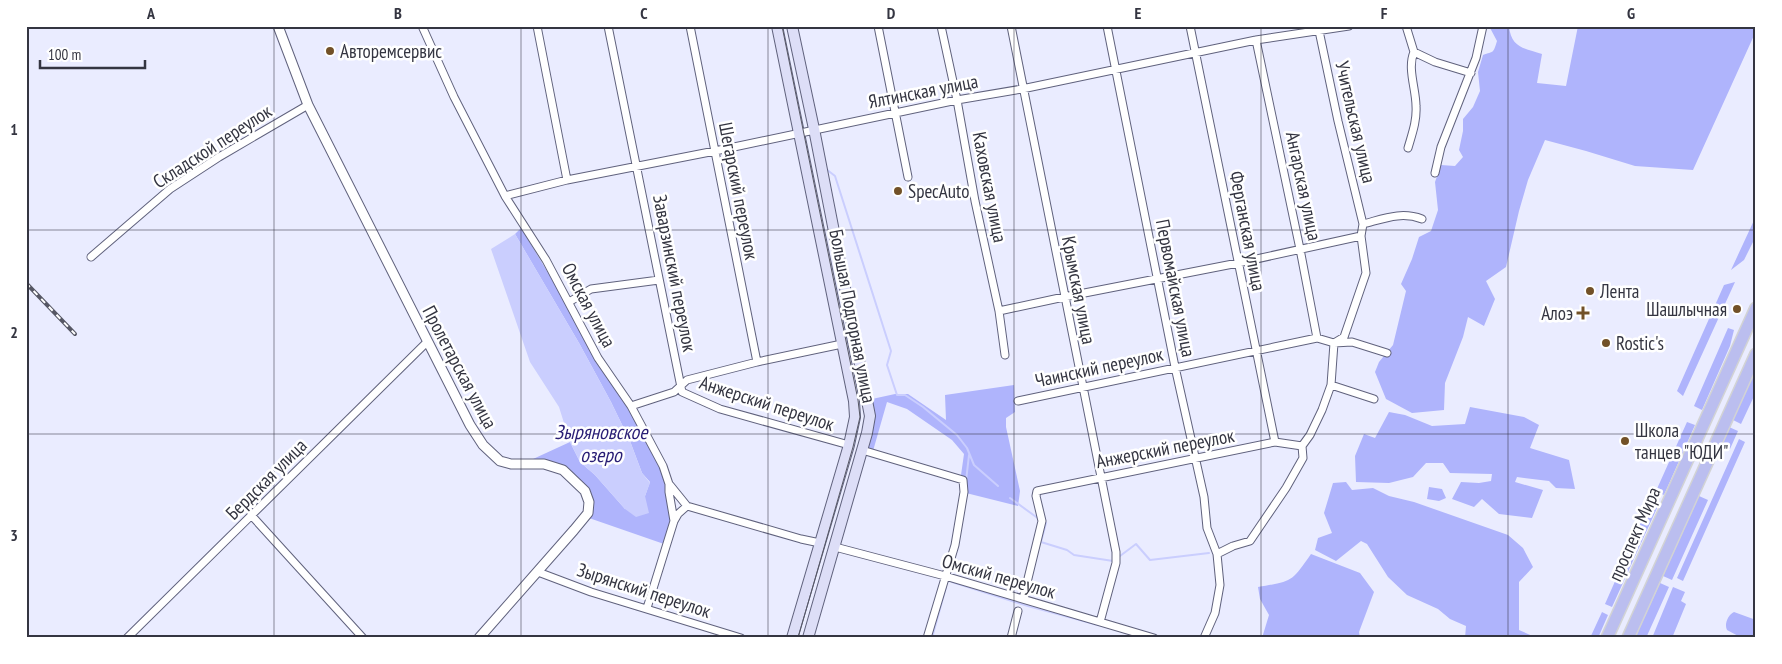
<svg xmlns="http://www.w3.org/2000/svg" width="1782" height="664" font-family="'PT Sans Narrow',sans-serif">
<rect width="100%" height="100%" fill="#eaecff"/>
<path fill="#afb4fc" d="M1489 26H1509C1511 48 1524 48 1542 54L1537 83 1566 86 1578 26H1756V31L1693 170 1635 166 1586 151 1545 140 1528 180 1519 211 1506 267 1486 281 1495 299 1484 326 1468 317 1463 337 1445 383 1444 410 1412 413 1386 399 1375 372 1379 362 1393 345 1406 291 1401 284 1412 259 1419 237 1431 231 1438 210 1435 182 1441 165 1455 166 1463 157 1459 150 1463 131V119L1473 107 1480 91 1478 72 1483 55C1494 51 1493 54 1497 41Z
M1756 216V236L1744 260 1731 270Z
M521 228 629 407 662 468 671 521 664 544 589 518 591 514 594 501 588 490 545 460 533 459 570 442 580 462 595 475 625 509 645 496 650 482 642 473 630 441 611 402 579 343 515 234Z
M1735 282 1683 396 1677 391 1724 285Z
M1728 328 1734 330 1730 346 1702 410 1694 406Z
M1756 368V392L1741 424 1733 420Z
M1014 385 1015 412 1006 418V427L1020 491 1018 506 966 493 961 475 964 454 952 440 907 409 887 402 873 451 865 448 873 415 872 399 895 394H908L946 420 945 395Z
M1470 407 1524 417 1539 425 1530 448 1569 460 1575 489 1556 488 1549 481 1517 477 1515 482 1543 490 1532 518 1499 514 1482 499 1474 507 1452 499 1461 482 1479 483 1491 481 1492 474 1450 473 1443 463H1426L1413 477 1389 483 1356 482 1355 456 1364 434 1375 438 1389 412 1405 415 1432 426 1465 424Z
M1687 422 1695 425 1664 495 1656 491Z
M1729 427 1738 431 1730 449 1721 445Z
M1739 439 1745 442 1683 581 1677 578Z
M1346 482 1352 490 1373 488 1389 496 1414 502 1508 535 1523 548 1533 567 1519 582V630L1537 638H1465L1466 626 1450 619 1438 609 1407 595 1388 577 1367 544 1361 541 1336 561 1315 550 1318 538 1332 533 1324 513 1333 483Z
M1429 487 1442 489 1446 498 1439 501 1427 499Z
M1699 496 1708 500 1672 580 1663 576Z
M1650 502 1658 506 1612 607 1605 604Z
M1311 554 1360 573 1374 592 1359 632 1360 638H1262L1269 615 1260 599 1258 587C1292 581 1291 583 1311 554Z
M1660 583 1669 587 1646 638H1635Z
M1673 587 1685 592 1681 601 1686 604 1672 638H1652Z
M1602 612 1608 615 1598 638H1590Z
M1734 612 1756 620V638H1742L1727 630C1724 624 1728 615 1734 612Z"/>
<path fill="#cacefe" d="M515 234 579 343 611 402 630 441 642 473 650 483 645 496 649 513 636 517 625 509 595 475 580 462 570 442 559 407 530 362 491 249Z"/>
<g fill="none" stroke-linecap="round" stroke-linejoin="round">
<path stroke="#cacefe" stroke-width="2" d="M826 169 835 176 891 351 887 365 897 395H905L923 407 957 435 967 448 974 465 998 486
M966 481 969 455
M1010 498 1039 519
M1046 523 1041 542 1067 550 1074 555 1113 561
M1120 556 1136 544 1150 560 1209 553
M952 582 1028 606 1098 625
M932 638 946 587"/>
<defs>
<path id="minor" d="M422 26 454 97 505 196 546 260 598 358 631 406 663 466 669 484V492L674 521 647 608
M537 26 567 180
M608 26 682 392 720 409 849 445
M690 26 757 362
M878 26 908 177
M941 26 957 100 975 201 999 311 1005 355
M1011 26 1116 552V563L1100 622
M1107 26 1175 367 1204 497 1207 528 1217 554
M1190 26 1275 442
M1406 26 1414 52C1407 68 1416 89 1416 106 1417 121 1412 134 1408 148
M1256 40 1300 249 1317 338
M1414 52 1435 62 1471 73
M1435 173 1441 147 1476 58 1483 26
M505 196 567 180 715 151 957 100 1022 89 1256 40 1349 26
M1363 224C1383 219 1401 211 1422 219
M91 257 170 189 219 157 308 105
M569 302 591 289 659 280
M999 311 1064 297 1238 263 1361 236
M1331 385 1374 399
M1018 401 1317 338 1334 343 1352 342 1387 353
M631 406 674 392 687 380 757 362 842 344
M862 450 963 480 964 492 955 545 927 638
M670 485 687 506
M252 516 363 638
M674 521 678 514 687 506 801 539 820 543
M835 547 945 576 1154 638
M538 572 591 592 741 638
M1023 599 1042 521 1036 496 1037 491 1275 442 1302 446
M127 638 427 342
M1011 638 1018 611
M1204 638 1215 613 1220 585 1217 554 1233 546 1250 541 1286 488 1303 458 1302 446 1310 435 1322 410 1331 385 1334 343 1344 337 1366 273 1361 236 1363 224 1338 121 1318 26"/>
<path id="tertiary" d="M278 26 308 105 470 425 483 445 500 461 511 464H544L563 470 585 491 589 502 588 513 574 530 479 638"/>
<path id="secondary" d="M777 26 854 401 855 417 849 445 792 638
M792 26 814 129 870 416 867 433 808 638"/>
<path id="primary" d="M1607 638 1756 308
M1628 638 1756 354"/>
</defs>
<use href="#minor" stroke="#60627d" stroke-width="9"/>
<use href="#tertiary" stroke="#60627d" stroke-width="11"/>
<use href="#secondary" stroke="#60627d" stroke-width="12"/>
<use href="#primary" stroke="#d2d3d5" stroke-width="14"/>
<use href="#minor" stroke="#fff" stroke-width="7"/>
<use href="#tertiary" stroke="#fff" stroke-width="9"/>
<use href="#secondary" stroke="#dddef7" stroke-width="10"/>
<use href="#primary" stroke="#bbbeef" stroke-width="11"/>
<path stroke="#565764" stroke-width="1" d="M782 26 858 400 860 417 853 447 798 638"/>
<defs>
<path id="rail" d="M26 283 75 334"/>
</defs>
<use href="#rail" stroke="#565764" stroke-width="4"/>
<use href="#rail" stroke="#fff" stroke-width="2" stroke-dasharray="5.5" stroke-linecap="butt"/>
</g>
<path fill="none" stroke="#343541" stroke-width="1" stroke-opacity="0.55" d="M274 26V638M521 26V638M768 26V638M1014 26V638M1261 26V638M1508 26V638M26 230H1756M26 434H1756"/>
<g fill="#725128" stroke="#fff" stroke-width="2">
<circle cx="330" cy="51" r="5"/>
<circle cx="898" cy="191" r="5"/>
<circle cx="1590" cy="291" r="5"/>
<circle cx="1737" cy="309" r="5"/>
<path d="M1580.5 305.5h5v5h5v5h-5v5h-5v-5h-5v-5h5z"/>
<circle cx="1606" cy="343" r="5"/>
<circle cx="1625" cy="441" r="5"/>
</g>
<g text-anchor="middle" dominant-baseline="central" stroke-width="5" stroke-linejoin="round" paint-order="stroke">
<g font-size="19" fill="#343541" stroke="#fff" text-anchor="start">
<text x="340" y="51">Авторемсервис</text>
<text x="908" y="191">SpecAuto</text>
<text x="1600" y="291">Лента</text>
<text x="1727" y="309" text-anchor="end">Шашлычная</text>
<text x="1573" y="313" text-anchor="end">Алоэ</text>
<text x="1616" y="343">Rostic's</text>
<text x="1635" y="430">Школа<tspan x="1635" dy="22">танцев "ЮДИ"</tspan></text>
</g>
<g font-size="19" fill="#343541" stroke="#fff">
<text transform="translate(923 91) rotate(-11)">Ялтинская улица</text>
<text transform="translate(1356 122) rotate(77)">Учительская улица</text>
<text transform="translate(212 146) rotate(-33)">Складской переулок</text>
<text transform="translate(1304 186) rotate(78)">Ангарская улица</text>
<text transform="translate(990 187) rotate(79)">Каховская улица</text>
<text transform="translate(739 191) rotate(79)">Шегарский переулок</text>
<text transform="translate(1248 231) rotate(79)">Ферганская улица</text>
<text transform="translate(675 273) rotate(79)">Заварзинский переулок</text>
<text transform="translate(1176 288) rotate(79)">Первомайская улица</text>
<text transform="translate(1079 290) rotate(79)">Крымская улица</text>
<text transform="translate(589 305) rotate(62)">Омская улица</text>
<text transform="translate(853 316) rotate(79)">Большая Подгорная улица</text>
<text transform="translate(460 367) rotate(62)">Пролетарская улица</text>
<text transform="translate(1099 367) rotate(-12)">Чаинский переулок</text>
<text transform="translate(767 403) rotate(18)">Анжерский переулок</text>
<text transform="translate(1165 448) rotate(-11)">Анжерский переулок</text>
<text transform="translate(266 479) rotate(-45)">Бердская улица</text>
<text transform="translate(1634 534) rotate(-66)">проспект Мира</text>
<text transform="translate(999 576) rotate(16)">Омский переулок</text>
<text transform="translate(644 590) rotate(18)">Зырянский переулок</text>
</g>
<g font-size="20" font-style="italic" fill="#291e75" stroke="#fff">
<text x="601" y="432">Зыряновское<tspan x="601" dy="23">озеро</tspan></text>
</g>
</g>
<rect width="1782" height="664" fill="none" stroke="#ffffff" stroke-width="55"/>
<path d="M40 60v8h105v-8" fill="none" stroke="#343541" stroke-width="2.5"/>
<text x="48" y="60" font-size="15" fill="#343541" stroke="#ffffff" stroke-width="4" paint-order="stroke">100 m</text>
<rect x="28" y="28" width="1726" height="608" fill="none" stroke="#343541" stroke-width="2"/>
<g font-size="16" text-anchor="middle" font-weight="bold" fill="#343541">
<text x="151" y="19">A</text>
<text x="398" y="19">B</text>
<text x="644" y="19">C</text>
<text x="891" y="19">D</text>
<text x="1138" y="19">E</text>
<text x="1384" y="19">F</text>
<text x="1631" y="19">G</text>
<text x="14" y="135">1</text>
<text x="14" y="338">2</text>
<text x="14" y="541">3</text>
</g>
</svg>
